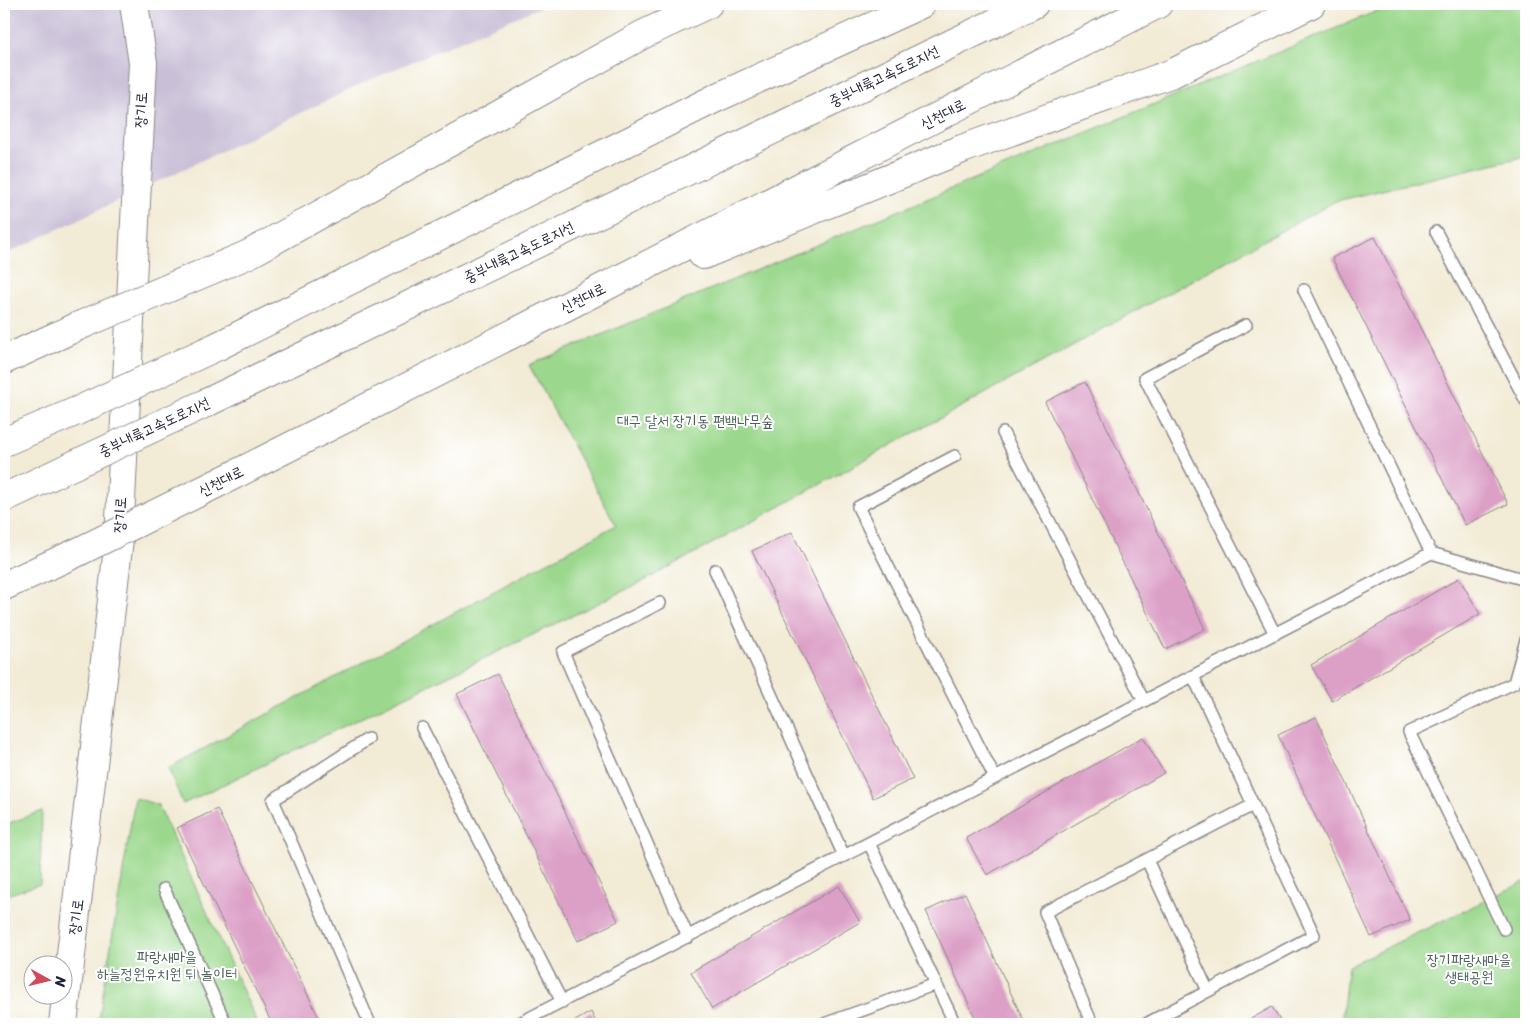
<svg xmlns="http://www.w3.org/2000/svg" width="1530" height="1028" font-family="Sriracha,'Poor Story',sans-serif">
<rect width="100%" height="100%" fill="#fff"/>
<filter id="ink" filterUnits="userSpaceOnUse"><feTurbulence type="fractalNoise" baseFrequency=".02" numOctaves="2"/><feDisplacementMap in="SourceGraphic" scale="10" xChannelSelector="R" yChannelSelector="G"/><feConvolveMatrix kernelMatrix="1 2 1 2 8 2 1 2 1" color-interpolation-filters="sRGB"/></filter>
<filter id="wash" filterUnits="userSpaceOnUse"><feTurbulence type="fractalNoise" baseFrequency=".0096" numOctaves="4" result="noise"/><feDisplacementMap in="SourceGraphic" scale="20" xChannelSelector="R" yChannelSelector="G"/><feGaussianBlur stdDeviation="1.12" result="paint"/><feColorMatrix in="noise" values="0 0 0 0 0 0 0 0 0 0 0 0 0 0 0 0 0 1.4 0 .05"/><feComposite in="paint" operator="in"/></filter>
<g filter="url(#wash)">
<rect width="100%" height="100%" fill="#f2ebd6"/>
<path fill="#c9bfd7" d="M4 4H547L372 79 4 255Z"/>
<path fill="#9bd88d" stroke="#5e7d64" d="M1394 4H1526V156L1336 201 644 581 183 804 168 768 616 525 529 365Z
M135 798 158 805 258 1024H98Z
M42 811 40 884 4 896V825Z
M1526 881V1024H1341L1348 966Z"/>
<g id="blocks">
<path fill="#dca0c7" d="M1375 237 1508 504 1465 525 1332 258Z
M1085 382 1205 629 1165 649 1045 402Z
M792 532 913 779 873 798 752 551Z
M1459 578 1480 614 1332 701 1311 665Z
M498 674 618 921 578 941 457 694Z
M1316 717 1410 920 1371 937 1278 735Z
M1143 737 1164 773 987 875 966 838Z
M217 809 322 1024H272L177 828Z
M839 886 860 922 712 1009 691 972Z
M965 893 1025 1024H978L926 911Z
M1272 1007 1282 1024H1242Z
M591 1012 597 1024H570Z"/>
</g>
</g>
<g filter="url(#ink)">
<use href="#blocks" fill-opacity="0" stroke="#8a8688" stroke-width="1"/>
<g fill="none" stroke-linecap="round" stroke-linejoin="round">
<defs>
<path id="lane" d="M1436 232 1526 401
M1304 290 1431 553
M1246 325 1145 378 1275 634
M1003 433 1144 701
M955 456 858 507 995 778
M715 570 844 856
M660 603 563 652 688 937
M422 728 562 1002
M368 739 273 800 370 1024
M869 843 955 1024
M1147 860 1208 991
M164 889 226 1024
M1504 929 1409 732 1514 683 1526 640
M518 1024 1431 553 1526 580
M824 1024 936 984
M1092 1024 1045 912 1253 805
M1146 1024 1314 935 1193 676"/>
<path id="secondary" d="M63 1024 119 539 143 63 134 4"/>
<path id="highway" d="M249 254 642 35 708 4
M703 255 962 149 1173 73 1311 4
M218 346 716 98 921 4
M4 360 81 325
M206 403 1034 4
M4 442 77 411
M224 480 524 328 1158 4
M4 498 76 464
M4 586 78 552"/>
</defs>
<use href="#lane" stroke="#8a8688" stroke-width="14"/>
<use href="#secondary" stroke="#8a8688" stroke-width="30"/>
<use href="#highway" stroke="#8a8688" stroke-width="30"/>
<use href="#lane" stroke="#fff" stroke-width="11"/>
<use href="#secondary" stroke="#fff" stroke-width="28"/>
<use href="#highway" stroke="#fff" stroke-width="28"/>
<defs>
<path id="highway-bridge" d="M81 325 249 254
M77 411 218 346
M76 464 206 403
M78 552 224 480"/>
</defs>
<use href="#highway-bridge" stroke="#8a8688" stroke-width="30" stroke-linecap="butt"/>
<use href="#highway-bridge" stroke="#fff" stroke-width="28"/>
</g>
</g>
<g text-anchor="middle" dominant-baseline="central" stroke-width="4" stroke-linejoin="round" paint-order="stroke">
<g font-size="15" fill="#22223b" stroke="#fff">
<text transform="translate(884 76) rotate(-26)">중부내륙고속도로지선</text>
<text transform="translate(141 110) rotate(-87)">장기로</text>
<text transform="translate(943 114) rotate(-27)">신천대로</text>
<text transform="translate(519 252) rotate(-26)">중부내륙고속도로지선</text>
<text transform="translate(583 298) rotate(-27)">신천대로</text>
<text transform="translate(154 427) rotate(-25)">중부내륙고속도로지선</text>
<text transform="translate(221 481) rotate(-27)">신천대로</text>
<text transform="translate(120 515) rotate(-87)">장기로</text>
<text transform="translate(76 917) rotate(-83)">장기로</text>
</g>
<g font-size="15" fill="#4c6258" stroke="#fff">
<text x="695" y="421">대구 달서 장기동 편백나무숲</text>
<text x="167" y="957">파랑새마을<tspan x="167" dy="17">하늘정원유치원 뒤 놀이터</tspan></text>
<text x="1469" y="960">장기파랑새마을<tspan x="1469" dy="17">생태공원</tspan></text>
</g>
</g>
<rect width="1530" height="1028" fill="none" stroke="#fff" stroke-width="20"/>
<g transform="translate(48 980) rotate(98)"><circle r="24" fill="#ffffff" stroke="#a7a7b1"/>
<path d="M0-4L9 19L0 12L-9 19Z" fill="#d1495b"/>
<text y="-8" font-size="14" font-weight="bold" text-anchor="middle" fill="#22223b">N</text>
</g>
</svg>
